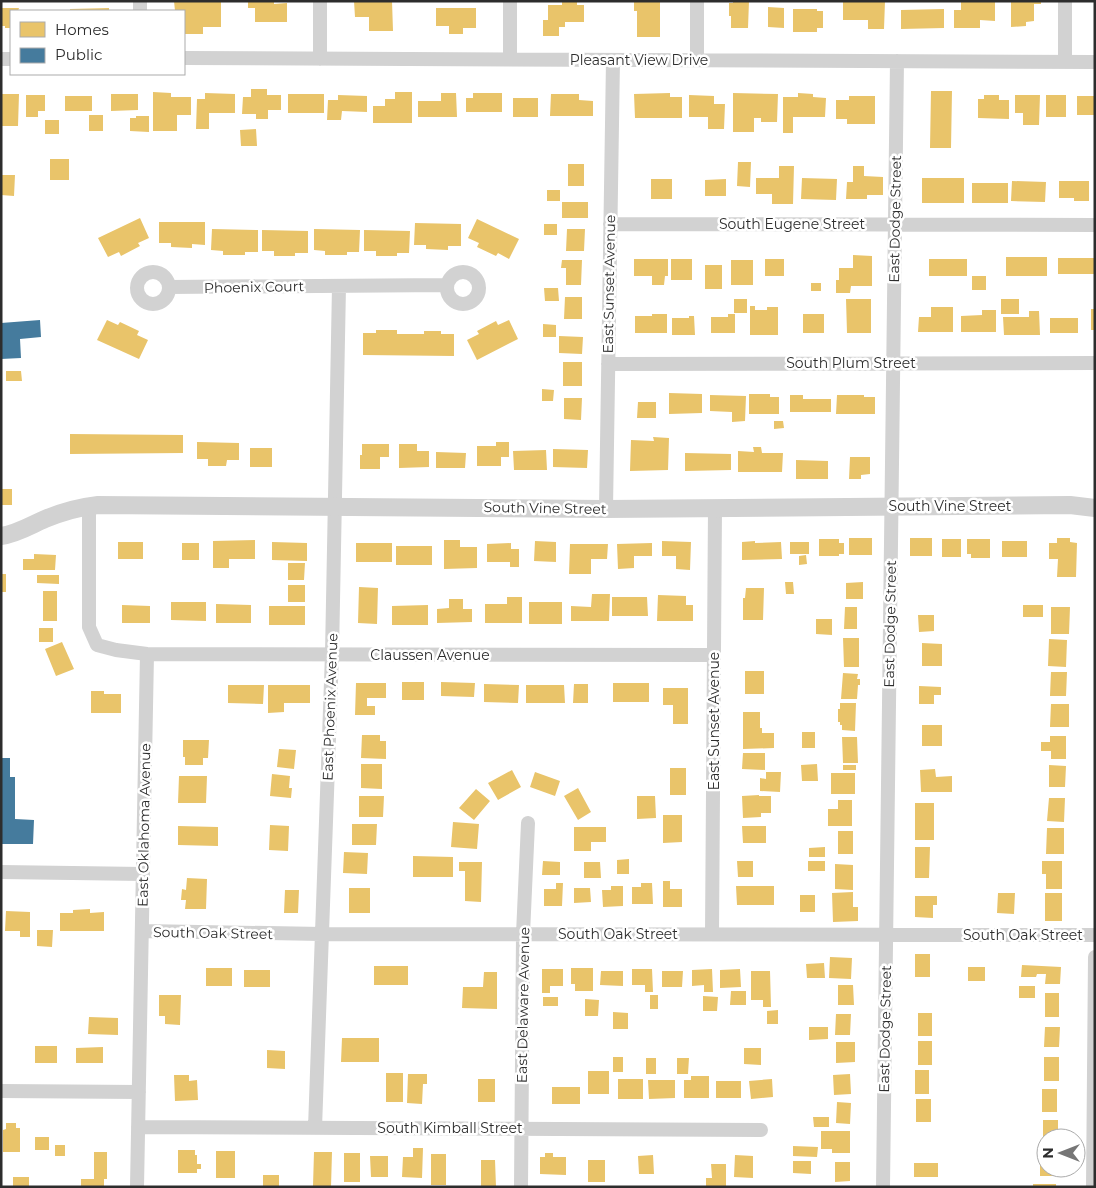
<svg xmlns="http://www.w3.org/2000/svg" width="1096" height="1188" font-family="Montserrat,sans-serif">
<rect width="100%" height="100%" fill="#fff"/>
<path fill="#e9c46a" d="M174 1H221V27H203V34H184V11H175Z
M248 1H274V4L287 3V22H255V8H248Z
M354 1H392L393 31H369V17H355Z
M562 1H577V5H584V22H565V27H559V36H543V20H548V5H562Z
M634 1H660V37H637V11H634Z
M733 1H749L748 28H731V16H729V3H733Z
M843 1H885L884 29H868V20H843Z
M961 1H995V21L980 20V28H954V10H961Z
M1011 1H1041V4H1034V21L1026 22V26L1011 27Z
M768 7 784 8V28L768 27Z
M1 8H19L18 11H11V28H5V26H1Z
M109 8V11H70V9Z
M436 8H476V28H463V34H449V26H436Z
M793 9H817V11H823V28H817V32H793Z
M944 9V28L901 29V10Z
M251 89H267V95H281V110H268V119H256V114H242L243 97H251Z
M931 91H952L951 148H930Z
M153 92 171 93V97H191V115H177V131H153Z
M395 92H412V123H373V106H385V99H395Z
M205 93 235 94V113H209V129H196L197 99H205Z
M441 93H456L457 117H418V101H441Z
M473 93H502V112H466V98H473Z
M670 93V97H682V118H635L634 94Z
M733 93 778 94 777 122H761V118H754V132H733Z
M798 93 813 94V97L826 98 825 117H793V133H783V97H798Z
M1 94H19L18 126H1Z
M111 94H138V110L111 111Z
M288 94H324V113H288Z
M551 94H579V100L593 101V116H550Z
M26 95H45V111H38V117H26Z
M338 95 367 96V112L342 111 341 120H327L328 100H338Z
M689 95 714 96V104H725L724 129H708V117H689Z
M984 95H999V100H1009V119L978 118V99H984Z
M1015 95H1040L1039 125H1023V113H1015Z
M1046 95H1066V117H1046Z
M65 96H92V111H65Z
M849 96H875V124H847V119H836V100H849Z
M1077 96H1095V115H1077Z
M513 98H538V117H513Z
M89 115H103V131H89Z
M136 116H149V132L130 131V118H136Z
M45 120H59V134H45Z
M256 129 257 146H241L240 130Z
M50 159H69V180H50Z
M738 162H751L750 187 737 186Z
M568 164H584V186H568Z
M779 166H794L793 204H772V194H756V178H779Z
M853 166H864V176L883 177V195H867V199H846L847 182H853Z
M1 175H15L14 196 1 195Z
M802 178 837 179 836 200 801 199Z
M922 178H964V203H922Z
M651 179H672V199H651Z
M726 179V196H705V180Z
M1012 181 1046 182 1045 202 1011 201Z
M1059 181H1089V201H1074V198H1059Z
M972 183H1008V203H972Z
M547 190H560V201H547Z
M562 202H588V218H562Z
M140 218 149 238 138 243 140 246 121 256 119 252 108 257 98 238Z
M477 219 519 239 509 259 498 253 496 256 477 247 479 243 468 238Z
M159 222H205V245L192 244V248L171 247V243H159Z
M415 223 461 224V246H448V250L426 249V245H414Z
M544 224H557V235H544Z
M212 229 258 230V252H245V255H223V251L211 250Z
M314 229 360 230 359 252H347V255H325V251L314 250Z
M567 229H585L584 251H566Z
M262 230 308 231V253H295V256H274V251H262Z
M364 230 410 231 409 253H397V256H376V251H364Z
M853 255 872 256V286H851L850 293H836V280H839V268H853Z
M1006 257H1047V276H1006Z
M1058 258H1095V274H1058Z
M634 259H668V276H665L664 285H652V276H634Z
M671 259H692V280H671Z
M765 259H784V276H765Z
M929 259H967V276H929Z
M562 260H582L581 285H566V268H561Z
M731 260H753V285H731Z
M705 265H722V289H705Z
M972 276H986V290H972Z
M811 283H821V291H811Z
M544 288H558L559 301H545Z
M565 297H582V319H564Z
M734 299H747V313H734Z
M846 299H871V333H847Z
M1001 299H1019V314H1001Z
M750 306H755V310H767V307H778V335H750Z
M931 307H953V332H918L919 317H931Z
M1091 309H1095V330H1091Z
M982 310H996V332H961V316L982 315Z
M1029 311H1039L1040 335H1004L1003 317H1029Z
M652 314H667V333H635V316H652Z
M728 314H735V333H711V317H728Z
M803 314H824V333H803Z
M689 316H694L695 335H672V318H689Z
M1050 318H1078V333H1050Z
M107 320 118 325 120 322 139 331 137 335 148 340 139 359 97 340Z
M509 320 518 339 477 360 467 340 479 334 477 331 496 321 498 325Z
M543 324 556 325V337H543Z
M376 330H397V334H424V331H441V334H454V356L363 355V333H376Z
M559 336 583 337 582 354 559 353Z
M563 362H582V386H563Z
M6 371H21L22 381H6Z
M542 389 554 390 553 401H542Z
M669 393 702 394V413L669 414Z
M749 394H770V397H779V414H749Z
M710 395 746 396 745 421 732 422V412L710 411Z
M790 395H803V399H831V412H790Z
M837 395H864V397H875V414H836Z
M564 398H582L581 420 564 419Z
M638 402H656V418H637Z
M774 421H783L784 428 774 429Z
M70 434 183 435V453L70 454Z
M653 437 669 438 668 470 630 471 631 440 654 441Z
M197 442 239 443V460H227L226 466H208V459H197Z
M496 442H509V457H501V466H477V446H496Z
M362 444H389V457H380V469H360V455H362Z
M399 444H417V451H429V467L399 468Z
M753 447H761L762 453H783L782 472H738V451L754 452Z
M250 448H272V467H250Z
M553 449 588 450 587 468 553 467Z
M546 450 547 470H514L513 451Z
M436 452 466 453 465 468H436Z
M685 453 731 454V470L685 471Z
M850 457H870V474L861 475V479H849Z
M796 460 828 461V479H796Z
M1 489H12V505H1Z
M849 538H872V555H849Z
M910 538H932V556H910Z
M1057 538H1070V542L1077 543 1076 577H1057L1058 559H1049V543H1057Z
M819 539H839V543H844V554H839V556H819Z
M942 539H961V557H942Z
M967 539H990V558H971V554H967Z
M255 540V559H229V568H213V541Z
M444 540H460V547H477V568L444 569Z
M535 541 556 542V562L534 561Z
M662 541 691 542 690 570 676 569V556H662Z
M755 541V543L781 542 782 559 742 560V542Z
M1002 541H1027V557H1002Z
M118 542H143V559H118Z
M272 542 307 543V561L272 560Z
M790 542H809V554H790Z
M182 543H199V560H182Z
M356 543H392V562H356Z
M511 543V549H519V567H510V562H487V544Z
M652 543V556H634V568L618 569 617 544Z
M570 544H608L607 559H591V574H569Z
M396 546H432V565H396Z
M34 554 56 555 55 570H23V559H34Z
M806 555 807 564 799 565V556Z
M288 563H305L304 580H288Z
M1 574H6V592H1Z
M37 575H59V584L37 583Z
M785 582H793L794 594H786Z
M863 582V599H846V583Z
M288 585H305V602H288Z
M359 587 378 588 377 624 358 623Z
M746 588H764L763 620H743V598H745Z
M43 591H57V621H43Z
M592 594H610L609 621H571V606L591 607Z
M658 595 686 596V605H693V621H657Z
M507 597H522V623H485V604H507Z
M612 597H647L648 616H612Z
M449 599H463V609H472V622L437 623V609L449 608Z
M171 602H206V621L171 620Z
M529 602H562V624H529Z
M216 604 251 605V623H216Z
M122 605 150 606V623H122Z
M428 605V625H392V606Z
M1023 605H1043V617H1023Z
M269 606H305V625H269Z
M845 607H857V629H844Z
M1051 607H1070L1069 634H1051Z
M918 615H934V631L919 632Z
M816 619H832V635L816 634Z
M39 628H53V642H39Z
M843 638H859V667H844Z
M1049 639 1067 640 1066 667 1048 666Z
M62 642 74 669 56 676 45 649Z
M922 643 942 644V666H922Z
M745 671H764V694H745Z
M1051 672H1067L1066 696H1050Z
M843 673 858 674 857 679H860V685H858L857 699H841Z
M402 682H424V700H402Z
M441 682 475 683 474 697 441 696Z
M356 683H386V698H367V706H375V715H355Z
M613 683H649V702H613Z
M484 684 519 685 518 703 484 702Z
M574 684H588V703H573Z
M228 685H264L263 704 228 703Z
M268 685H310V703H284V712L268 713Z
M526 685H564L565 703H526Z
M919 686 941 687V695H934V704H919Z
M663 688H688V724H673V705H663Z
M91 691H104V694H121V713H91Z
M840 703H856L855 731 842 730V725H840V722H838V709H840Z
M1051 704H1069V727H1050Z
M743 712H760V728H762V733H774V748L743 749Z
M922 725H942V746H922Z
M802 732H815V748H802Z
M362 735H380V741H386V759L361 758Z
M1050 736H1066V759H1051V751H1041V742H1050Z
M842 737H857L858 763H843Z
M183 740H209L208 758H203V765H185V757H183Z
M279 749 296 750 294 769 277 767Z
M743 753H765V770L742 769Z
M361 764H382V789L361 788Z
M817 764 818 781H802L801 765Z
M843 765H856V770H843Z
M1049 765 1066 766 1065 787H1049Z
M670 768H686V795H670Z
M935 769 936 777 952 776V792H921L920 770Z
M512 770 521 787 498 800 488 783Z
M535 772 560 781 555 796 530 787Z
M766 772H781L780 792 760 791V778L766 779Z
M831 773H855V794H831Z
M272 774 290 776 289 788H292L291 798 270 796Z
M179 776H207L206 803H178Z
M578 788 591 812 578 820 564 796Z
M476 789 490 801 474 820 459 808Z
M759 795V796H771V813H761V817L743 818 742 796Z
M359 796H384L383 817H359Z
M637 796H655L656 818 637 819Z
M1049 798H1065L1064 822 1047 821Z
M838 800H852V826H828V809H838Z
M915 803H934V840H915Z
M663 815H682V842L663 843Z
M453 822 479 824 477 849 451 847Z
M352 824H377L376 845H352Z
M270 825 289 826 288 851 269 850Z
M178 826 218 827V846L178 845Z
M742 826H766V843H743Z
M574 827H606V842H591V851H574Z
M1047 828H1064V854H1046Z
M838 831H853V854H838Z
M825 847V857H809V848Z
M915 847H930L929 878H915Z
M344 852 368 853 367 874 343 873Z
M413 856 453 857V877H413Z
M629 859V874H617V860Z
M543 861 560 862V875H542Z
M737 861H753V877H738Z
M808 861H825V871H808Z
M1042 861H1062V889H1046V874H1042Z
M459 862H482L481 902 465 901V871H459Z
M584 862H600L601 878H584Z
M835 864 853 865V890L835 889Z
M187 878 207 879 206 909H185L186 900H181L182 889 186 890Z
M663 881H670V889H682V907H663Z
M556 883H563L562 906H544V889H556Z
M641 883H652L653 904H632V887H641Z
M611 886H623V906L603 907 602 890H611Z
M736 886H774V905H737Z
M349 888H370V913H349Z
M574 888H590L591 902 574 903Z
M285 890H299L298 913H284Z
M853 892V907H858V921L833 922 832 893Z
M998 893H1015L1014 914 997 913Z
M1045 893H1062V921H1045Z
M800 895H815V912H800Z
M915 896H937V905H933V918L915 917Z
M90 909V913L104 912V931H60V913H73V910Z
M6 911 30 912V937H20V931H5Z
M37 930H53L52 947 37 946Z
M915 954H930V977H915Z
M830 957 852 958 851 979 829 978Z
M824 963 825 978H807L806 964Z
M1022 965 1061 967 1060 984H1045L1046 974H1037L1036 977H1021Z
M374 966H408V985H374Z
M968 967H985V981H968Z
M206 968H232V986H206Z
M571 968H593V991H575V984H571Z
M542 969H563V986H550V993H542Z
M632 969H652L653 992H645V985H632Z
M712 969 713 992H704V985L692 986V970Z
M740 969 741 987 720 988V970Z
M244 970H270V987H244Z
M601 971H623V986L600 985Z
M662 971H683L682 987H662Z
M751 971H770L771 1007H763V1000H751Z
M484 972H497V1009L462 1008 463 987H483Z
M838 985H853L854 1005H838Z
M1019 986H1035V998H1019Z
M731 991H746V1005H730Z
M1045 993H1059V1017H1045Z
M159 995H181L180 1025 165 1024V1016H159Z
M650 995H658V1009H650Z
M703 996 718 997 717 1011H703Z
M543 997H558V1006H543Z
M585 999 599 1000 598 1016H585Z
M778 1010V1024H767V1011Z
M613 1012 628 1013V1029H613Z
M918 1013H932V1036H918Z
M836 1014H851L850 1035H835Z
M89 1017 118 1018V1035L88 1034Z
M809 1027H828V1039L809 1040Z
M1045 1027H1060L1059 1047H1044Z
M342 1038H379V1062H341Z
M918 1041H932V1065H918Z
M836 1042H855V1062L836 1063Z
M35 1046H57V1063H35Z
M103 1047V1063H76V1048Z
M744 1048H761V1065L744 1064Z
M267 1050 285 1051V1069L267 1068Z
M613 1057H623V1072H613Z
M1044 1057H1059V1081H1044Z
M646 1058H656V1074H646Z
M677 1058H689L688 1074H677Z
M915 1070H929V1094H915Z
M588 1071H609V1094H588Z
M386 1073H403V1102H386Z
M408 1074H427V1084H423L422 1104 407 1103Z
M850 1074 851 1094 834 1095 833 1075Z
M174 1075H189V1081L197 1080 198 1100 175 1101Z
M691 1076H709V1098H684V1080H691Z
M478 1079H495V1102H478Z
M618 1079H643V1099H618Z
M772 1079 773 1097 751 1099 749 1081Z
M648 1080H675V1098L649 1099Z
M716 1081H741V1098H716Z
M552 1087H580V1104H552Z
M1042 1089H1057V1112H1042Z
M916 1099H931V1122H916Z
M837 1102 851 1103 850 1124 836 1123Z
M813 1117H829V1127H814Z
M1043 1120H1058V1138H1046V1144H1043Z
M6 1123H16V1128H20V1152H3V1130L6 1129Z
M821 1131H850V1153H832V1149H821Z
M35 1137H49V1150H35Z
M55 1145H65V1156H55Z
M793 1146 818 1147 817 1157 793 1156Z
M413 1148H423L422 1178 402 1177 403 1157H413Z
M178 1150H195V1155H197V1164H201V1169H197V1173H178Z
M216 1151H235V1178H216Z
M94 1152H107V1179H104V1187H81V1179H94Z
M314 1152H332L331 1187 313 1186Z
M1040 1152H1046V1168H1055V1176H1040Z
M344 1153H360V1182H344Z
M545 1153H553V1157H566V1175L540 1174V1157H545Z
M431 1154H446V1185H431Z
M653 1155 654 1174H639L638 1156Z
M735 1155 753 1156V1178L734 1177Z
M370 1156H388V1177H371Z
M481 1160H495L496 1187H481Z
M588 1160H605V1182H588Z
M793 1161H811V1174L793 1173Z
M835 1162H850V1181L835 1182Z
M914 1163H938V1177H914Z
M711 1164H726V1187H706V1178H712Z
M263 1175H279V1187H263Z
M13 1177H29V1187H13Z
M1033 1184H1056V1187H1033Z"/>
<path fill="#457b9d" d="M40 320 41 337 20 339 21 358 1 359V323Z
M1 758H10V777H15V819L34 820 33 844H1Z"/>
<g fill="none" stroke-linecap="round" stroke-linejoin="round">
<path stroke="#d2d2d2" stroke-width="14" d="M140 1V11
M1065 1V62
M184 58 1095 62
M1 59H11
M320 59V1
M510 59V1
M697 60V1
M610 224 1095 225
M447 288a16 16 0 1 1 32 0a16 16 0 1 1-32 0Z
M137 288a16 16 0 1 1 32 0a16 16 0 1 1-32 0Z
M169 287 447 285
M608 364 1095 363
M89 506V627L97 645 116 650 147 654 714 655
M606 509 613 60
M1 872 143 874
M142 931 322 934 1095 935
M712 934 715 508
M1 1091 139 1092
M138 1127 761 1130
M315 1128 332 654 339 286
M137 1187 147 654
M521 1187 523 934 528 823
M883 1187 897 61
M1093 1187 1095 957"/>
<path stroke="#d2d2d2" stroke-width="18" d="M1 536C17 534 31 525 45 519 62 512 80 507 98 505L606 509 1070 505 1095 508"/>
</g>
<g text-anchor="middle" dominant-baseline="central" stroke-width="5" stroke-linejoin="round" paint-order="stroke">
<g font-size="14" fill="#2d2d2d" stroke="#fff">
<text x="639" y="60">Pleasant View Drive</text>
<text transform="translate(895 219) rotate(-89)">East Dodge Street</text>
<text x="792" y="224">South Eugene Street</text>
<text transform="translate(609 284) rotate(-89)">East Sunset Avenue</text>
<text transform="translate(254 287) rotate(-1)">Phoenix Court</text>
<text x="851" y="363">South Plum Street</text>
<text x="950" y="506">South Vine Street</text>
<text transform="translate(545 508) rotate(1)">South Vine Street</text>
<text transform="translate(890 624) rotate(-89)">East Dodge Street</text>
<text x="430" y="655">Claussen Avenue</text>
<text transform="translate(330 707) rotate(-88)">East Phoenix Avenue</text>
<text transform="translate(714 721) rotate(-90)">East Sunset Avenue</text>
<text transform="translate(144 825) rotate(-89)">East Oklahoma Avenue</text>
<text transform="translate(213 933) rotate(1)">South Oak Street</text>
<text x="618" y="934">South Oak Street</text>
<text x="1023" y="935">South Oak Street</text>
<text transform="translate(523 1005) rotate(-89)">East Delaware Avenue</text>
<text transform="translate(885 1029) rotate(-89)">East Dodge Street</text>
<text x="450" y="1128">South Kimball Street</text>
</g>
</g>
<rect width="1096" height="1188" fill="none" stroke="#2d2d2d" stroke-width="5"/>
<rect x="10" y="10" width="175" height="65" fill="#ffffff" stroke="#ababab"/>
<rect x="20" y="22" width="25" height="15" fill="#e9c46a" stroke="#ababab"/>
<text x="55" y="35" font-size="15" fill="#2d2d2d">Homes</text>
<rect x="20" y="48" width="25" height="15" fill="#457b9d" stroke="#ababab"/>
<text x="55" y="60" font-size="15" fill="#2d2d2d">Public</text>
<g transform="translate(1061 1153) rotate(270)"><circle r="24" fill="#ffffff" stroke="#ababab"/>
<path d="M0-4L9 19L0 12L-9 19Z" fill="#767676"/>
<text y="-8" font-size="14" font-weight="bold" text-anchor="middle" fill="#2d2d2d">N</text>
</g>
</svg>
